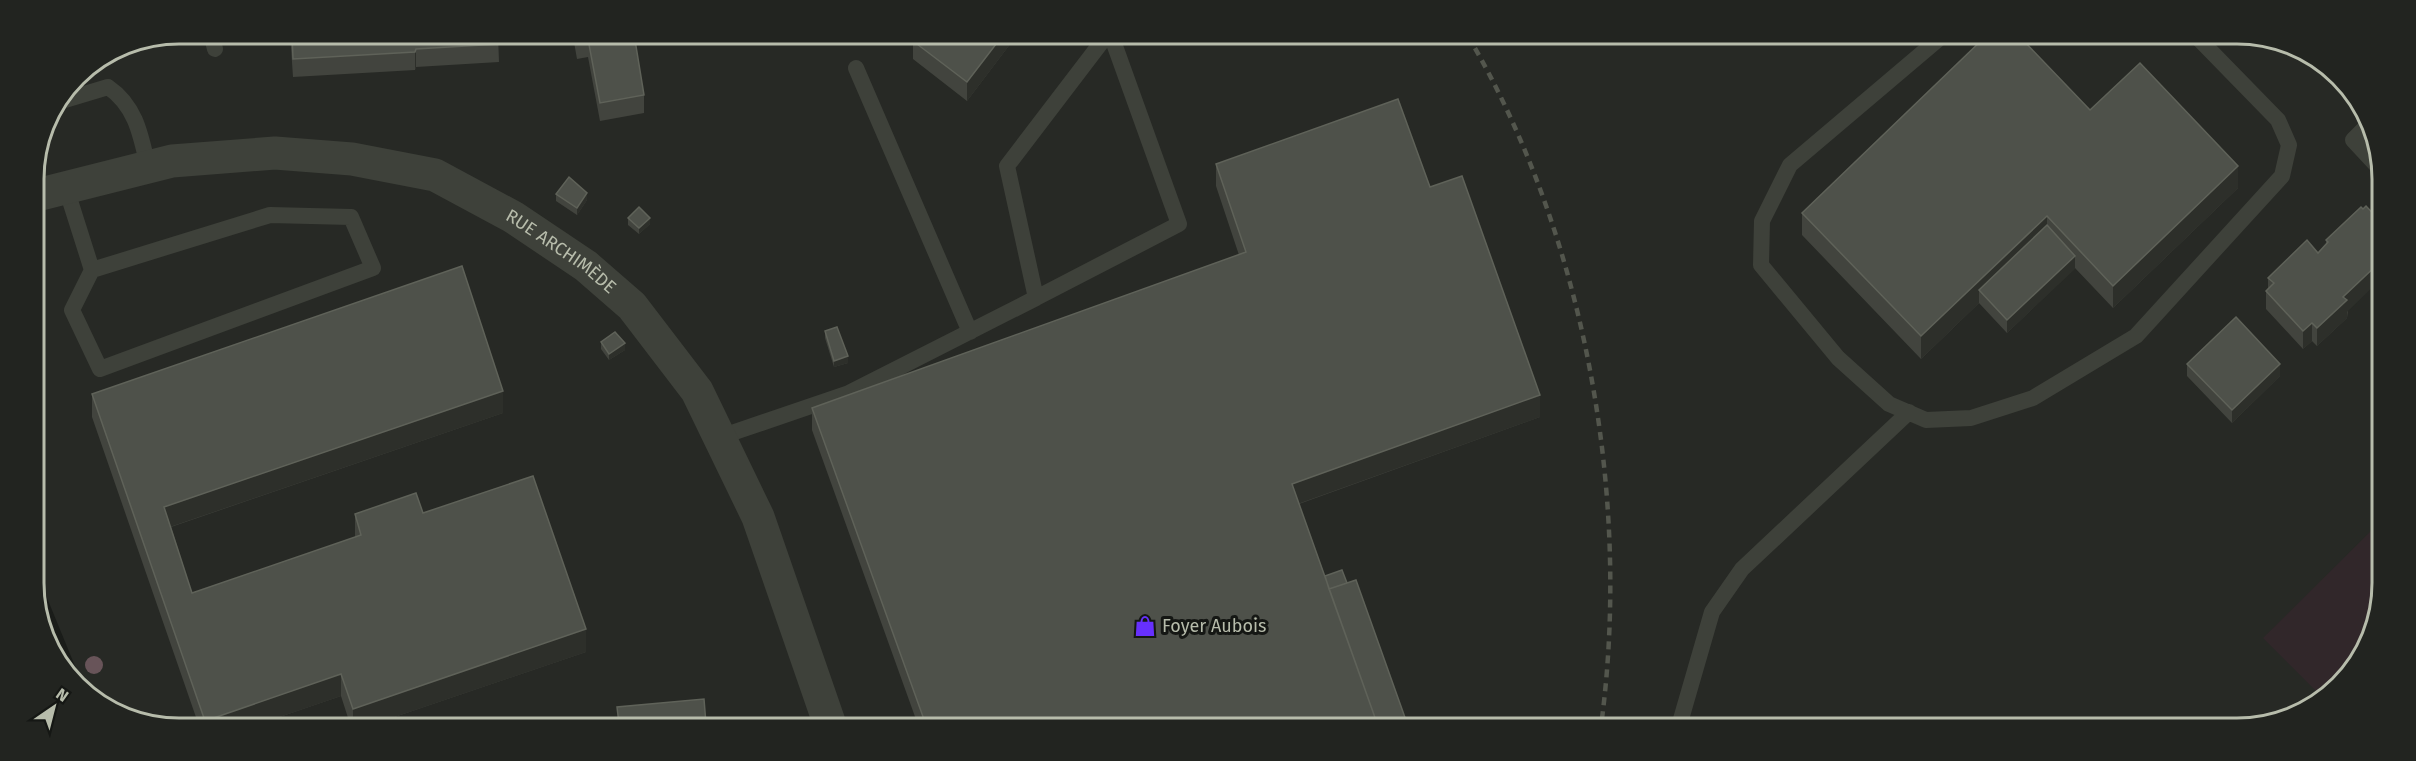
<svg xmlns="http://www.w3.org/2000/svg" width="2416" height="761" font-family="'Fira Sans',sans-serif">
<rect width="100%" height="100%" fill="#1a1c19"/>
<path fill="#272925" d="M178 33 2275 38 2341 76 2380 150 2378 620 2359 663 2326 698 2247 728 141 723 84 688 36 571 33 169 44 122 76 75 123 44Z"/>
<path fill="#31272a" d="M2379 523 2378 620 2359 663 2324 699 2263 638Z"/>
<g fill="none" stroke-linecap="round" stroke-linejoin="round">
<path stroke="#3e413a" stroke-width="16" d="M211 33 215 49
M1941 37 1790 165 1762 221 1761 265 1838 358 1889 404 1926 420 1971 418 2033 398 2136 336 2282 176 2289 145 2278 120 2198 38
M856 68 970 332
M58 102 108 87C136 106 141 136 148 167
M2367 126 2353 140 2380 169
M66 188 92 270 270 215 351 217 373 268 100 369 72 310 92 270
M1036 298 1179 224 1111 35
M720 437 849 393 1036 298 1007 166 1107 35
M1679 726 1712 612 1742 569 1909 412"/>
<path stroke="#3e413a" stroke-width="33" id="s1" d="M33 196 172 161 275 153 352 159 435 175 513 217 586 266 632 306 697 391 758 517 830 725"/>
<path stroke="#53564d" stroke-width="4.5" stroke-dasharray="8 6" stroke-linecap="butt" d="M1468 36C1585 235 1632 498 1601 726"/>
</g>
<circle fill="#685459" cx="94" cy="665" r="9"/>
<path fill="#42443e" d="M290 33 498 34 499 62 416 67 415 70 293 77Z
M574 34H634L644 95V113L600 121 588 57 577 59 574 42Z
M1017 35 967 101 913 59V41Z
M2090 110 2238 188 2113 308 2075 268 2007 333 1979 303 1921 359 1802 235V213Z
M1216 164 1430 187 1540 417 1299 504 1325 576 1347 583 1408 726 918 725 812 430V408L1239 255 1216 186Z
M556 194 587 200 577 215 556 201Z
M2361 207 2347 318 2317 346 2312 341 2303 349 2266 309V291L2268 288V278L2318 253 2326 244V240Z
M628 218 650 224 639 234 628 225Z
M825 331 848 363 834 367 825 338Z
M601 342 625 350 609 360 601 349Z
M2187 364 2280 376 2232 423 2187 376Z
M92 394 503 413 171 527 192 593 355 537V514L423 513 586 652 374 724H350L341 696 262 723H198L92 417Z"/>
<path fill="#2d2f2a" d="M1003 35H1017L967 101V82Z
M416 49V67L415 70V52Z
M111 52V62L80 72Z
M2238 166V188L2113 308V286Z
M587 193V200L577 215V208Z
M2047 216V238L1979 290V303L1921 359V336Z
M650 218V224L639 234V228Z
M2075 256V269L2007 333V320Z
M2380 262V280L2347 312V318L2317 346V328L2343 297Z
M2312 323V341L2303 349V331Z
M625 343V350L609 360V354Z
M848 356V363L834 367V361Z
M2280 364V376L2232 423V410Z
M503 391V413L164 529V507Z
M1540 395V417L1292 506V484Z
M586 629V652L374 724H353V709Z
M341 674V696L262 723H205V721Z"/>
<path fill="#4e514a" stroke="#5f6259" stroke-width="1.5" d="M292 33 498 34 499 44 416 49 415 52 293 59Z
M576 34H634L644 95 600 103 588 39 577 41Z
M918 35H1003L967 82 913 41Z
M1985 37H2020L2090 110 2140 63 2238 166 2113 286 2047 216 1921 336 1802 213Z
M1398 99 1430 187 1462 176 1540 395 1292 484 1378 726 926 725 812 408 1246 252 1216 164Z
M569 177 587 193 577 208 556 194Z
M2366 206 2380 221V262L2343 297 2347 300 2317 328 2312 323 2303 331 2266 291 2274 283 2268 278 2307 240 2318 253 2328 242 2326 240 2361 207 2363 209Z
M639 207 650 218 639 228 628 218Z
M2047 225 2075 256 2007 320 1979 290Z
M462 266 503 391 164 507 192 593 361 535 355 514 416 493 423 513 533 476 586 629 353 709 341 674 205 721 92 394Z
M2236 317 2280 364 2232 410 2187 364Z
M837 327 848 356 834 361 825 331Z
M615 332 625 343 609 354 601 342Z
M1342 570 1347 583 1329 589 1325 576Z
M1356 580 1408 726H1378L1329 589Z
M704 699 706 724H619L617 707Z"/>
<defs>
<symbol id="shop-bare" viewBox="-9 -9 18 18"><path d="M-5-2.5h2.3a2.7 3.5 0 0 1 5.4 0H5L5.5 6h-11ZM-1.5-2.5h3a1.5 2.3 0 0 0-3 0Z" fill="#6730fd" stroke="#151714" stroke-width="2.5" paint-order="stroke"/></symbol>
</defs>
<g fill-rule="evenodd">
<use href="#shop-bare" x="1130" y="611" width="30" height="30"/>
</g>
<g text-anchor="middle" dominant-baseline="central" stroke-width="6" stroke-linejoin="round" paint-order="stroke">
<g font-size="18" fill="#b7bcab" stroke="#151714">
<text stroke="none"><textPath href="#s1" startOffset="556">RUE ARCHIMÈDE</textPath></text>
</g>
<g font-size="18" fill="#b7bcab" stroke="#151714" text-anchor="start">
<text x="1162" y="626">Foyer Aubois</text>
</g>
</g>
<path d="M0 0H2416V761H0ZM179 44H2237A135 135 0 0 1 2372 179V583A135 135 0 0 1 2237 718H179A135 135 0 0 1 44 583V179A135 135 0 0 1 179 44Z" fill="#222420" fill-rule="evenodd"/>
<path fill="none" stroke="#b7bcab" stroke-width="3" d="M179 44H2237A135 135 0 0 1 2372 179V583A135 135 0 0 1 2237 718H179A135 135 0 0 1 44 583V179A135 135 0 0 1 179 44Z"/>
<g transform="translate(54 707) rotate(35)" stroke="#151714" stroke-width="4.5" paint-order="stroke">
<path d="M0-4.5L10 22L0 15L-10 22Z" fill="#b7bcab"/>
<text y="-9" font-size="16" font-weight="bold" text-anchor="middle" fill="#b7bcab">N</text>
</g>
</svg>
